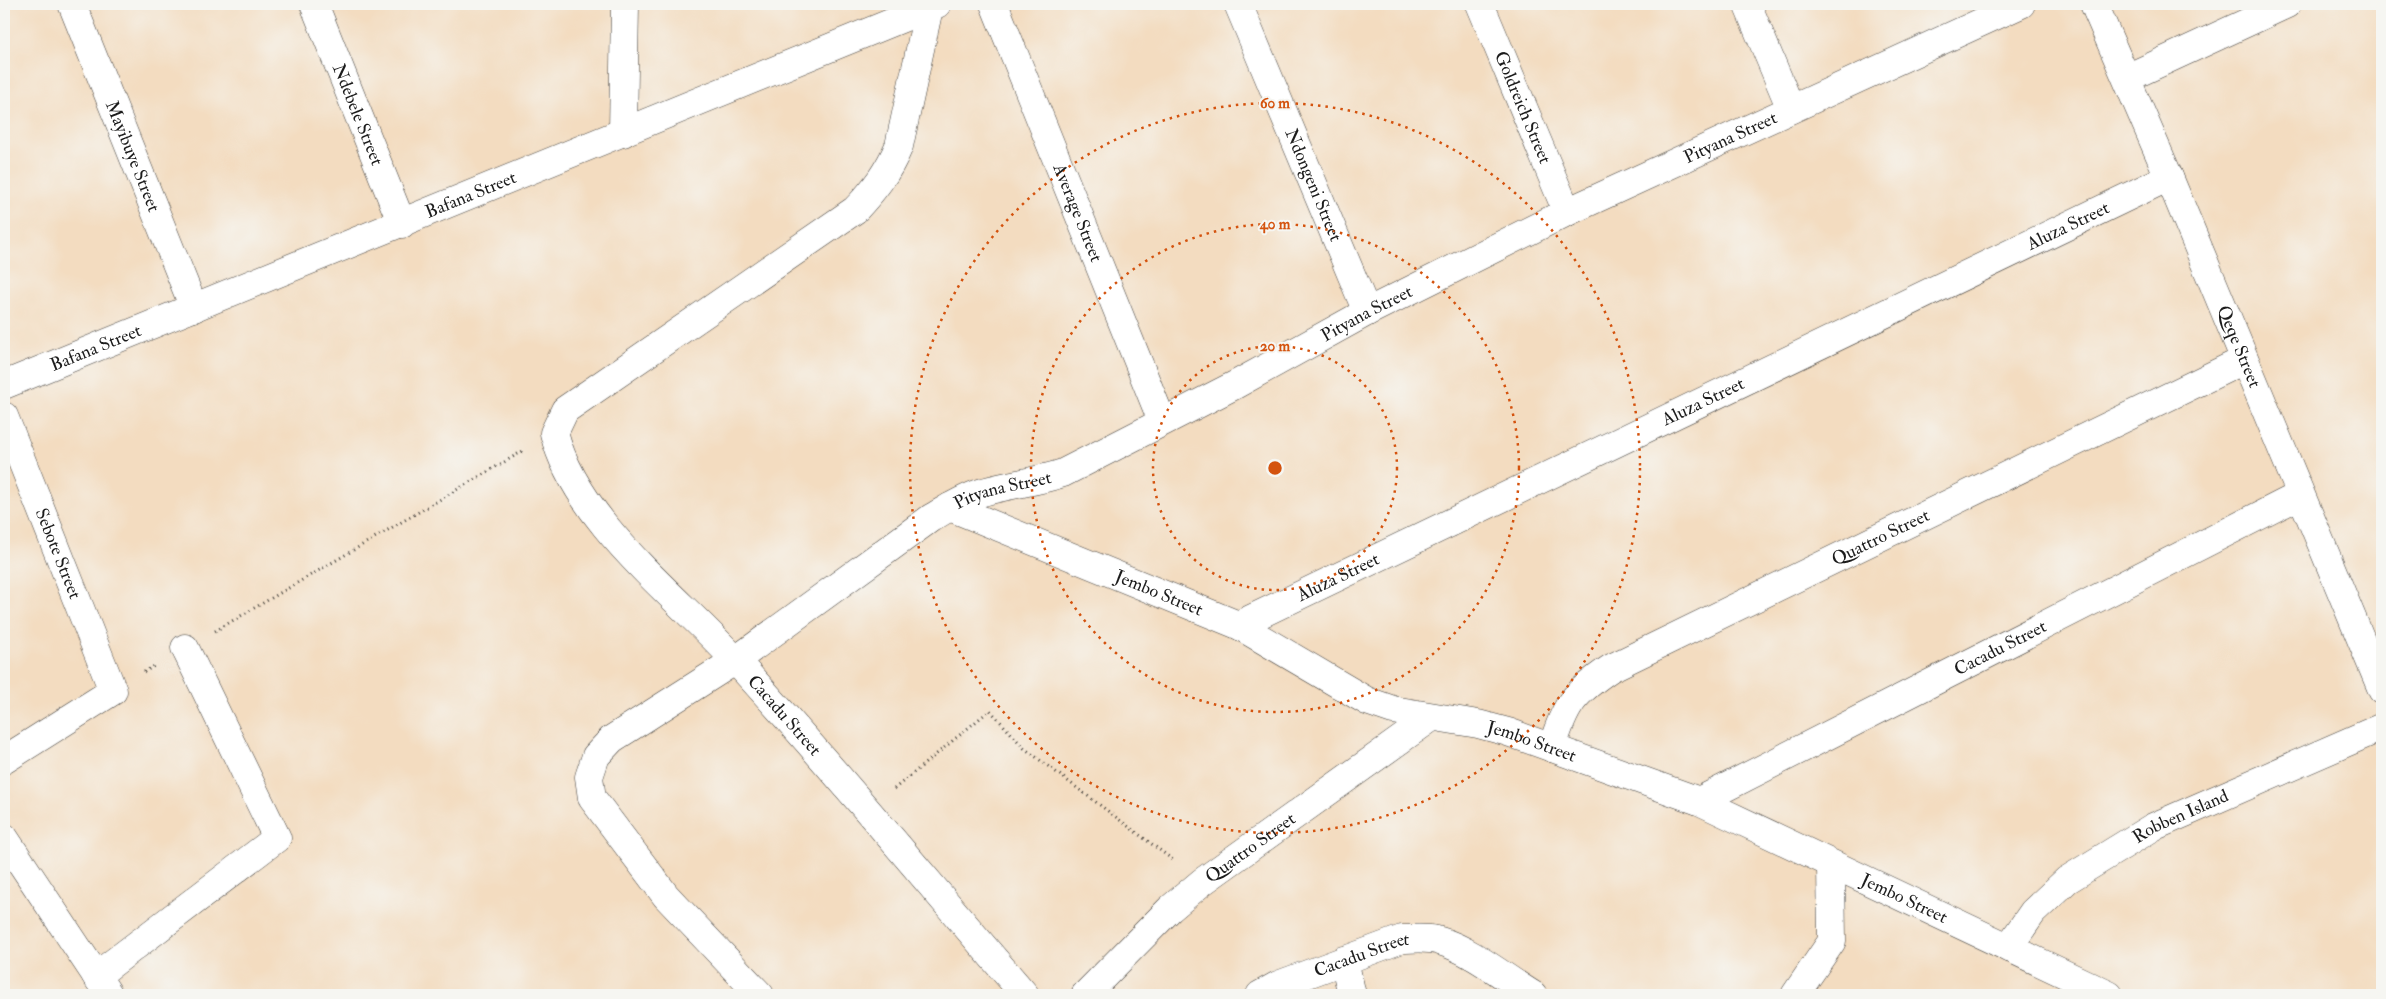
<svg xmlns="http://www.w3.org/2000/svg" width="2386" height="999" font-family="'IM FELL Double Pica',serif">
<rect width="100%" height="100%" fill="#f6f6f2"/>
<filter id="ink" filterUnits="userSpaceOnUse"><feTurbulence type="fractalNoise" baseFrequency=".02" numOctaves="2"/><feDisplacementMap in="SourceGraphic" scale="10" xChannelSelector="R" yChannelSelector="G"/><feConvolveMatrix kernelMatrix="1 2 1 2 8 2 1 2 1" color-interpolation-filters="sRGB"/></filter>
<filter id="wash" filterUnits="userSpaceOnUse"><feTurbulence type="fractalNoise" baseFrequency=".0096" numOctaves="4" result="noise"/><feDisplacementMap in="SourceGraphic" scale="20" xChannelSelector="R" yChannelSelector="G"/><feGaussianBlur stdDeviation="1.12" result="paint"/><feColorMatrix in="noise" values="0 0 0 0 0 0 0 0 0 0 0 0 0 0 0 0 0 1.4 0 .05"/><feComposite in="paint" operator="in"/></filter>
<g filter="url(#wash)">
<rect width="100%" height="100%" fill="#f3dcc0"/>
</g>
<g filter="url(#ink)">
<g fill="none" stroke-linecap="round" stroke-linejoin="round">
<defs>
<g id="minor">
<path id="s1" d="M72 4 194 308"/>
<path id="s2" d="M314 4 402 224"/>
<path id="s3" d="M994 4 1162 421"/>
<path id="s4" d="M1238 4 1367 312"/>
<path id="s5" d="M1480 4 1567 212"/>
<path d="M1747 4 1791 109"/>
<path id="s6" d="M2094 4 2169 177 2382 690"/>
<path id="s7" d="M929 8 899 146C888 172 874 190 855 210L565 410 554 433C577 522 676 595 736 661 835 769 929 884 1025 995"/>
<path d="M2127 78 2287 4"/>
<path d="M623 133 625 4"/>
<path id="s8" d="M4 385 937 4"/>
<path id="s9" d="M4 416 113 691 4 760"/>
<path id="s10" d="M950 507 1238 625 1367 701 1393 710 1478 724 1508 732 1699 801 2109 995"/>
<path id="s11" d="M1238 625 2169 177"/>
<path id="s12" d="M1552 748C1565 704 1574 693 1611 668L2244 360"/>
<path id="s13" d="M1699 801 2300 495"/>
<path d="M4 837 109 995"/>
<path id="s14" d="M2008 948 2033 912 2067 880 2153 827 2382 727"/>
<path d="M1344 960 1352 995"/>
<path d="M96 976 277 838 185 648"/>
<path id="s15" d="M760 995 666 896 592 798 589 777 596 756 612 739 736 660 931 518C947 509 965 497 983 492 1009 484 1037 482 1063 473L1235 385 1367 312 1567 212 2021 4"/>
<path id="s16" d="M1085 995 1170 909 1202 882 1432 717"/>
<path id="s17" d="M1260 995 1278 985 1402 939C1414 939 1428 937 1440 941 1471 950 1505 978 1533 995"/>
<path d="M1795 995 1832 941 1831 864"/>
</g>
</defs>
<use href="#minor" stroke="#3c3935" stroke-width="29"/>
<path stroke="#3c3935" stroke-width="3" stroke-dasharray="1 4" stroke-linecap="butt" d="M215 631 523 451
M144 672 156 665
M894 789 990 710 1024 748 1173 860"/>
<use href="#minor" stroke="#fff" stroke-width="28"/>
</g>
</g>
<g fill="none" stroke="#d4530e" stroke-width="2.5" stroke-dasharray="2.5 5">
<circle cx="1275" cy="468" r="122"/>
<circle cx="1275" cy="468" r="244"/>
<circle cx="1275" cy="468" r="365"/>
</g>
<g text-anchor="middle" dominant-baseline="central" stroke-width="4" stroke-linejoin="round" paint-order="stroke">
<g font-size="18" fill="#1c1c1c" stroke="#f6f6f2">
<text stroke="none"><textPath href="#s5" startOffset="112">Goldreich Street</textPath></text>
<text stroke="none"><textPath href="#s2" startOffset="119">Ndebele Street</textPath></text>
<text stroke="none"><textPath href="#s15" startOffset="1602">Pityana Street</textPath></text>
<text stroke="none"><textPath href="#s1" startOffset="164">Mayibuye Street</textPath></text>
<text stroke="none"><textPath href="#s4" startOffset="196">Ndongeni Street</textPath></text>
<text stroke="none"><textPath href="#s8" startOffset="504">Bafana Street</textPath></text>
<text stroke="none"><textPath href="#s3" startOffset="225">Average Street</textPath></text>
<text stroke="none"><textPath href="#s11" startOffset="921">Aluza Street</textPath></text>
<text stroke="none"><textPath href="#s15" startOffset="1198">Pityana Street</textPath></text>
<text stroke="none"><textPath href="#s6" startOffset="372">Qeqe Street</textPath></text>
<text stroke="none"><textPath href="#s8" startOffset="99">Bafana Street</textPath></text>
<text stroke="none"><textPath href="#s11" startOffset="516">Aluza Street</textPath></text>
<text stroke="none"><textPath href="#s15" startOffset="792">Pityana Street</textPath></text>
<text stroke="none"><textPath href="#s12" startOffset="402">Quattro Street</textPath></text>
<text stroke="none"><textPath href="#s9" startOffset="148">Sebote Street</textPath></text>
<text stroke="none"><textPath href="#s11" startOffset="111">Aluza Street</textPath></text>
<text stroke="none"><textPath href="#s10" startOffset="226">Jembo Street</textPath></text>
<text stroke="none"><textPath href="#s13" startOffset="338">Cacadu Street</textPath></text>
<text stroke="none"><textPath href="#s7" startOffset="965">Cacadu Street</textPath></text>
<text stroke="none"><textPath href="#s10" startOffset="631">Jembo Street</textPath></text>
<text stroke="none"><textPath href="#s14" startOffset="221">Robben Island</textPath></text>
<text stroke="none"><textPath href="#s16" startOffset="222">Quattro Street</textPath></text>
<text stroke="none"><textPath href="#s10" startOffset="1036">Jembo Street</textPath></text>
<text stroke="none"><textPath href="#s17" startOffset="110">Cacadu Street</textPath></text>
</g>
</g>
<circle cx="1275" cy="468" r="8" fill="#d4530e" stroke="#f6f6f2" stroke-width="2.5"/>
<g font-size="15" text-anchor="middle" font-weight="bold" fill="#d4530e" stroke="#f6f6f2" stroke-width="4" stroke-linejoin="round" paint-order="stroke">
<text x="1275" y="108">60 m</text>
<text x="1275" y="229">40 m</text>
<text x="1275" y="351">20 m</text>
</g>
<rect width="2386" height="999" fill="none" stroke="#f6f6f2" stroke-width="20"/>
</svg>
